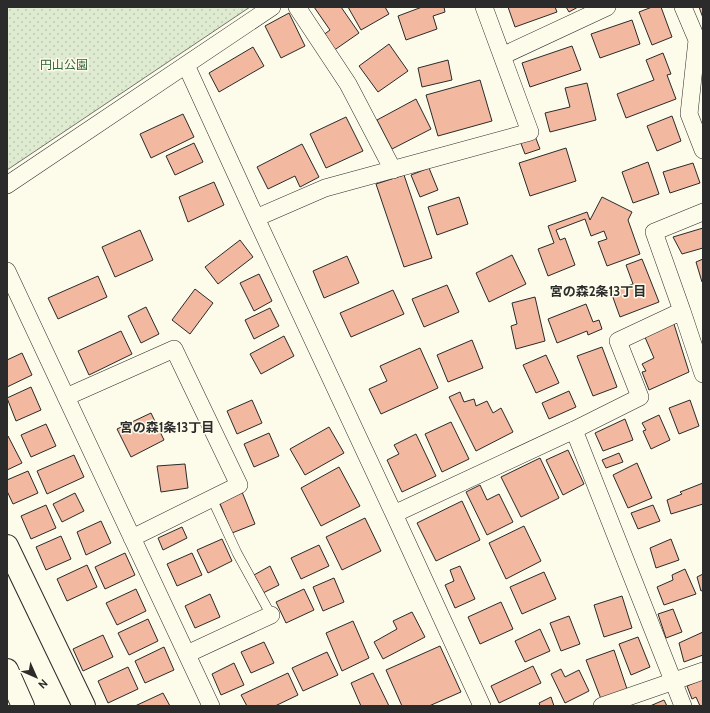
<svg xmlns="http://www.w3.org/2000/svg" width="710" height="713" font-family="Cabin,'Noto Sans JP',sans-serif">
<defs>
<pattern id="park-dots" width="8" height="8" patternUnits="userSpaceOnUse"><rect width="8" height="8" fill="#deebd1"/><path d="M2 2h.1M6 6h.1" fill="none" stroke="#bfcab4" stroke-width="1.8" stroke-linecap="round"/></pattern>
</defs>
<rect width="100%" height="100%" fill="#fdfbea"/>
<path fill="url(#park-dots)" stroke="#74746e" d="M7 7H250L7 170Z"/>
<path fill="#f2b8a0" stroke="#2b2b2b" d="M314 7H341L359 33 333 51 322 36 330 30Z
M348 7H385L389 14 361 30Z
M422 7H444L445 12 433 16 437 29 406 40 398 16Z
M508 7H555L557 12 515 27Z
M566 7H578L569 12Z
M652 7H661L672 37 652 45 639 12Z
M699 7H703V18Z
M289 13 305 46 281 58 265 26Z
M632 20 640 44 600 58 591 34Z
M389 44 408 71 378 92 359 66Z
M572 46 581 70 530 87 522 63Z
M253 47 264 66 219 92 209 73Z
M663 53 671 74 667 75 676 99 626 118 617 94 654 80 646 60Z
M448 60 452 80 422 87 418 68Z
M480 80 492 121 438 136 426 95Z
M587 83 596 120 550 132 545 113 570 107 565 88Z
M416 99 431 129 392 149 377 120Z
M183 114 194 137 151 158 140 134Z
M672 116 681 141 657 151 647 126Z
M346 117 363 151 326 168 310 134Z
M535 136 540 149 525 154 520 141Z
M194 143 203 162 175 175 166 156Z
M302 144 319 177 300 187 295 176 268 189 257 167Z
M566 148 576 181 530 196 519 163Z
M648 162 659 194 633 203 622 172Z
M693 163 700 183 670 193 663 172Z
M429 168 438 190 420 197 411 175Z
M404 175 432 258 404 267 376 184Z
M214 182 224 205 188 222 179 197Z
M459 197 468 224 437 235 428 207Z
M602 197 632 212 628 220 640 254 607 266 598 242 607 239 604 231 591 236 585 219 556 230 560 240 565 238 575 265 548 276 538 249 554 243 548 226 587 212 590 220Z
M703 228V248L682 254 673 237Z
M140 230 153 260 115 277 102 247Z
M240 240 253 257 218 284 205 267Z
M512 255 526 284 489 302 476 273Z
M347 256 359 283 324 298 313 271Z
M642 259 659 302 620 317 611 292 633 284 626 265Z
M703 259V281L702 282 696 262Z
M259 274 272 301 254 311 240 283Z
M98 276 107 297 58 319 48 298Z
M447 285 459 312 424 327 412 299Z
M195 289 213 303 190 334 172 320Z
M393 290 404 314 351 337 340 313Z
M535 297 545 341 516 349 511 326 517 324 512 303Z
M586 304 593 322 599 320 602 329 588 335 587 331 557 343 548 319Z
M146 307 159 334 141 343 128 316Z
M270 308 279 326 254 339 245 320Z
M673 321 689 372 649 390 642 372 646 371 642 364 654 358 644 335Z
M121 331 132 354 89 375 78 351Z
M284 336 294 356 261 374 250 354Z
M472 340 483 368 448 382 437 355Z
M602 347 617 387 593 396 577 356Z
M420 348 438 388 381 414 369 389 387 381 380 366Z
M22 353 32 375 7 387V360Z
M546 355 559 383 536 393 523 365Z
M31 387 41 410 16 421 7 398Z
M569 391 576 407 549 419 542 403Z
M460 392 464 402 474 399 476 406 487 401 493 413 501 408 513 432 476 451 449 397Z
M252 400 262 423 237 434 227 411Z
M690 400 699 426 679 434 669 408Z
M151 413 164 440 131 457 117 429Z
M659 415 670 440 651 449 643 431 646 430 642 423Z
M625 419 633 440 603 451 595 433Z
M451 422 469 459 442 472 425 434Z
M46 424 56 446 31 457 21 435Z
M329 427 344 453 305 475 290 449Z
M269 433 279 456 254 467 244 444Z
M416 434 436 476 402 492 387 460 399 454 394 445Z
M7 436H8L22 463 7 470Z
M568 450 584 484 563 495 546 460Z
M619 453 623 462 606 468 602 460Z
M74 455 84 477 47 494 37 471Z
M540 458 559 498 521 517 501 477Z
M637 463 652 498 628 508 613 475Z
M185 464 188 488 161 492 157 466Z
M339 467 360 506 321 526 301 488Z
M28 471 38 493 13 504 7 491V480Z
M703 483V504L671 514 667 500 682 494 680 492Z
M480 485 487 500 499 494 513 522 487 535 466 492Z
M242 492 255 524 232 533 219 501Z
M75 493 84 511 62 522 53 504Z
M462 501 480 540 436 561 417 523Z
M46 505 56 528 31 539 21 516Z
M653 505 660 521 638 529 631 513Z
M365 518 381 551 342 570 326 537Z
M101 521 111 543 86 555 77 532Z
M524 526 541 561 506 579 489 543Z
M182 527 187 538 163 550 158 538Z
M61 536 71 559 46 570 36 547Z
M222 539 232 561 208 573 197 550Z
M671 539 679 560 656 568 650 548Z
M319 545 329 566 301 579 291 558Z
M125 553 135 575 105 589 95 567Z
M192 553 202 575 177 586 167 564Z
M87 565 97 587 67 601 57 579Z
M270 566 279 585 263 593 254 575Z
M460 566 475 599 455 608 445 585 454 581 450 570Z
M685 569 696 594 664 605 657 587 673 580 672 575Z
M544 572 556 599 522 614 510 587Z
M703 574V590L701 591 697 577Z
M334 578 344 602 323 611 313 587Z
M136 589 146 611 117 625 106 603Z
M304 589 314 610 286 623 276 602Z
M210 594 220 617 195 628 185 606Z
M622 596 632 628 604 637 594 605Z
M501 602 513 629 480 644 468 617Z
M673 609 682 632 666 638 658 614Z
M412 612 425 637 383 659 374 642 397 629 393 621Z
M569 616 580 644 561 651 550 623Z
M148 619 158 641 129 655 118 633Z
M353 621 369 658 342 671 326 633Z
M540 629 550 651 525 662 515 641Z
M703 632V655L684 662 679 643Z
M103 635 113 657 83 671 73 649Z
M638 637 650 667 631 675 619 644Z
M264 642 274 663 251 673 241 652Z
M440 646 461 692 429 706H402L386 670Z
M164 647 174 670 145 683 135 661Z
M614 650 627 689 601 699 586 660Z
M327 652 338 675 303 691 292 668Z
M234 663 244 685 221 695 212 674Z
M533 666 541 683 499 703 491 686Z
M128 667 138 689 108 703 98 681Z
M561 669 565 677 579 670 589 691 565 703 551 674Z
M288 673 298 695 275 706H247L241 695Z
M373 673 389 706H361L351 683Z
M703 679V706H700L696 697 692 699 687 686Z
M163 693 170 706H135Z
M551 697 554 706H540L539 703Z
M664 700 667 706H650Z"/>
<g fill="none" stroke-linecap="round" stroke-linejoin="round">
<defs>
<path id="service" d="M212 499 237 553 271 615"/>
<path id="minor" d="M297 7 348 84 393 170
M683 7 697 40 689 114 703 150
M502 56 607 7
M186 65 256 218 394 514 482 706
M7 185 272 7
M256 218 325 188 530 132 484 7
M7 271 211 706
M682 311 703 374
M66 397 174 349 239 485 132 538
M574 430 683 706
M394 514 574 430 640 397 618 341 682 311 654 232 703 212
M187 654 271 615
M602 706 703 671"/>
<path id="tertiary" d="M7 546 84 706
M7 670 23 706"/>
</defs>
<use href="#service" stroke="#2b2b2b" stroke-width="10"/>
<use href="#minor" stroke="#2b2b2b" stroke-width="18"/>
<use href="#tertiary" stroke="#2b2b2b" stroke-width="24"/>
<use href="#service" stroke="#fdfbea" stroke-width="9"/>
<use href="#minor" stroke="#fdfbea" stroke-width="17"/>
<use href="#tertiary" stroke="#fdfbea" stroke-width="22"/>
</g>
<g text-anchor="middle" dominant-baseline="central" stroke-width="3" stroke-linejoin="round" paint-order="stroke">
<g font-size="12" fill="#34623c" stroke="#fdfbea">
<text x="64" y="64">円山公園</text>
</g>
<g font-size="13" font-weight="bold" fill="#2b2b2b" stroke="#fdfbea">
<text x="598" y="291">宮の森2条13丁目</text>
<text x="167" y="427">宮の森1条13丁目</text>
</g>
</g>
<rect width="710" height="713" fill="none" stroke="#2b2b2b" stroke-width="16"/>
<g transform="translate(36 677) rotate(135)" stroke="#fdfbea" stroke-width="3" paint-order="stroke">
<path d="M0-3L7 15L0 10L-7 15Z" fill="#2b2b2b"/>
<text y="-6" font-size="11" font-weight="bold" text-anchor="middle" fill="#2b2b2b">N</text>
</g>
</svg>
